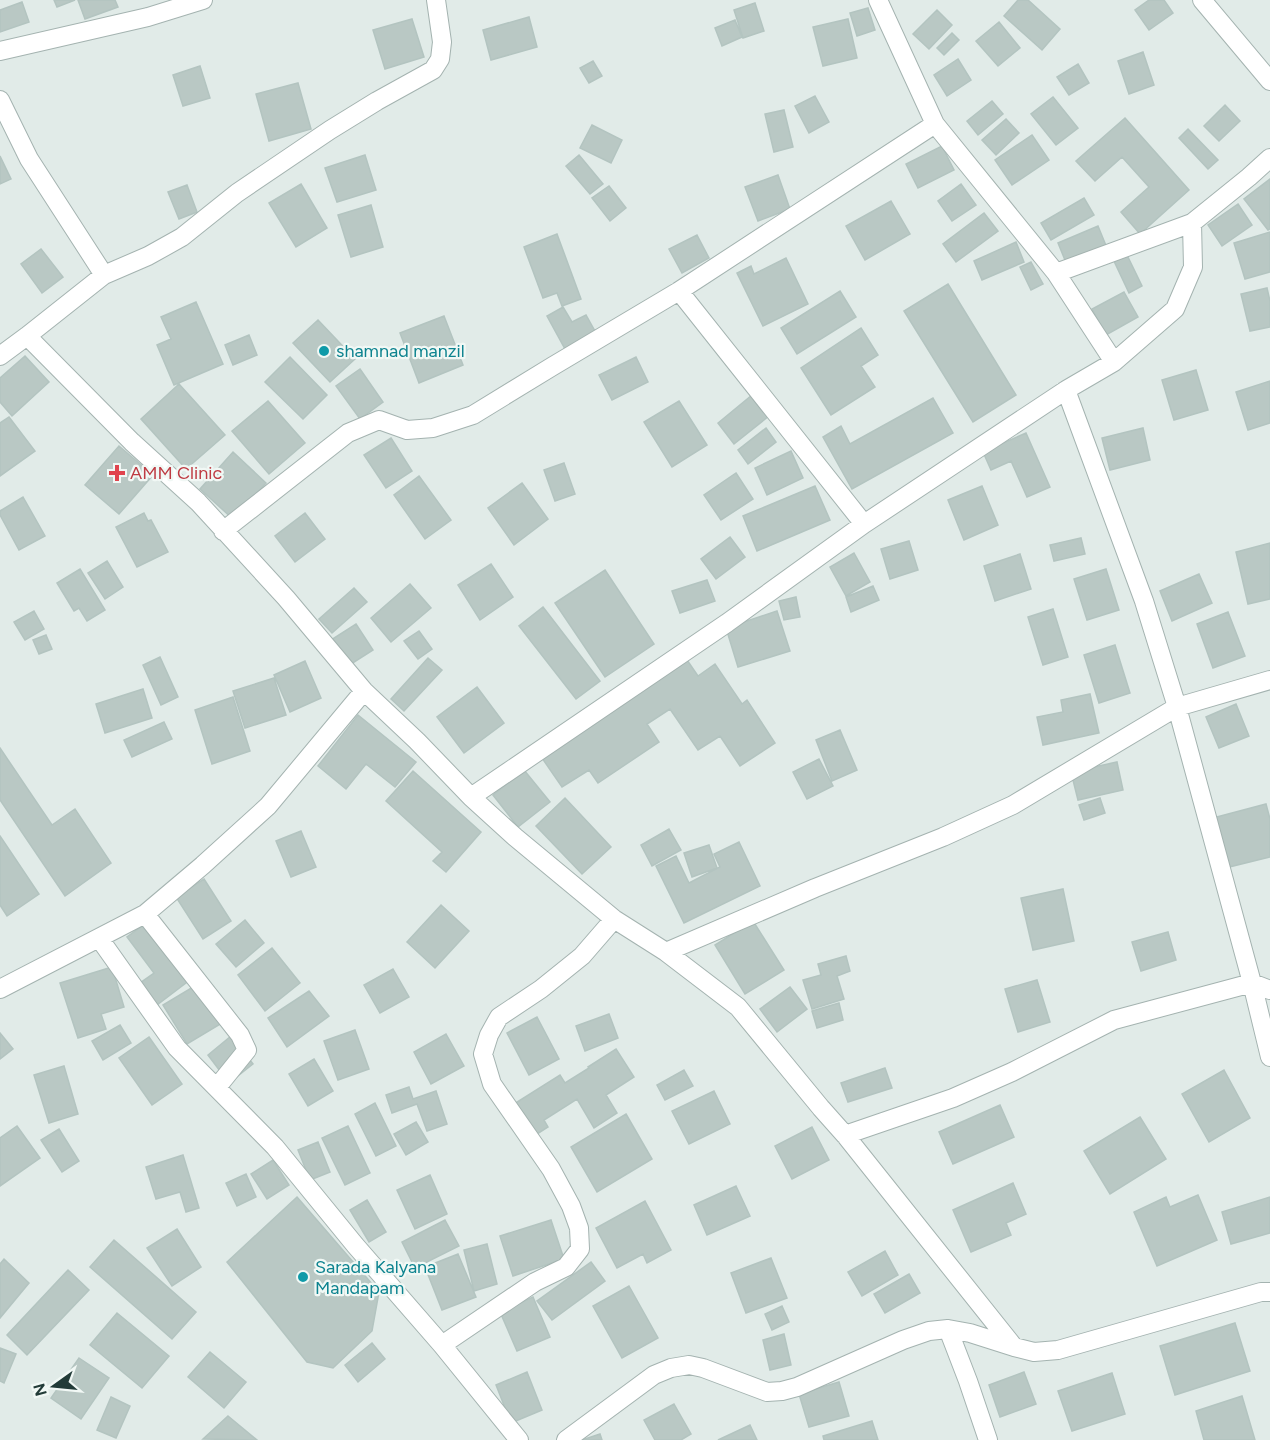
<svg xmlns="http://www.w3.org/2000/svg" width="1270" height="1440" font-family="Figtree,sans-serif">
<rect width="100%" height="100%" fill="#e1ebe8"/>
<path fill="#b9c8c4" stroke="#b3c4c0" stroke-width="1.5" d="M54 0H75L57 7Z
M78 0H115L118 7 85 19Z
M1018 0H1028L1060 29 1042 50 1004 16Z
M1149 0H1164L1173 13 1149 30 1135 10Z
M22 2 29 22 0 32V10Z
M755 3 764 31 743 38 734 10Z
M868 8 875 30 857 36 850 13Z
M937 10 952 25 929 49 913 34Z
M529 17 537 47 491 60 483 30Z
M412 19 424 57 385 69 373 30Z
M848 19 857 58 823 66 813 27Z
M735 20 742 37 722 46 715 28Z
M999 22 1020 48 998 66 976 41Z
M952 33 959 40 944 55 937 48Z
M1143 52 1154 85 1129 94 1118 61Z
M958 59 971 80 947 96 934 75Z
M593 61 602 76 589 83 580 68Z
M1078 64 1089 83 1069 95 1057 77Z
M200 66 210 98 183 106 173 75Z
M298 83 311 129 269 141 256 94Z
M815 96 829 122 809 133 795 106Z
M1053 97 1078 128 1056 145 1031 114Z
M992 101 1003 114 978 135 967 121Z
M1225 105 1240 121 1219 141 1204 126Z
M784 110 793 147 774 152 765 114Z
M1125 118 1189 190 1140 234 1121 212 1149 187 1122 157 1095 181 1076 161Z
M1006 119 1019 133 996 155 982 140Z
M592 125 622 140 611 163 580 148Z
M1188 129 1218 160 1208 169 1179 138Z
M1032 135 1049 160 1012 185 995 160Z
M942 146 954 170 918 188 906 164Z
M365 155 376 190 337 202 325 168Z
M579 155 603 184 590 194 566 166Z
M0 156 11 179 0 184Z
M778 175 790 209 758 221 745 187Z
M1270 179V229L1268 230 1244 199Z
M301 184 327 228 296 247 269 203Z
M961 184 976 205 952 221 938 201Z
M187 185 197 212 179 219 168 192Z
M609 186 626 208 610 221 592 198Z
M1084 198 1094 215 1051 240 1041 223Z
M891 201 910 234 865 260 846 226Z
M1238 204 1252 225 1222 246 1208 225Z
M371 205 383 247 351 257 338 215Z
M984 213 998 231 956 262 943 244Z
M1098 226 1107 248 1067 265 1058 243Z
M1270 232V272L1245 279 1234 243Z
M557 234 581 299 562 306 557 293 543 298 524 247Z
M697 235 709 258 682 273 669 249Z
M1016 242 1024 262 982 280 974 261Z
M41 249 63 277 42 293 21 264Z
M1127 255 1142 286 1129 293 1114 261Z
M786 258 808 304 763 326 737 273 751 266 754 274Z
M1031 262 1043 284 1031 290 1020 267Z
M948 284 1016 395 973 422 904 311Z
M1267 288 1270 301V327L1250 331 1241 294Z
M840 291 856 317 797 354 781 328Z
M1124 292 1138 317 1106 335 1092 309Z
M196 302 223 364 174 385 157 345 171 339 161 317Z
M563 307 572 322 586 315 596 333 565 349 547 316Z
M444 316 463 365 419 383 400 333Z
M318 320 355 359 330 382 293 343Z
M861 328 878 355 861 366 875 387 831 415 801 368Z
M249 335 257 355 233 365 225 345Z
M25 356 49 382 12 416 0 402V378Z
M290 357 327 395 303 419 265 382Z
M636 357 648 382 612 400 599 375Z
M360 369 383 402 360 419 336 386Z
M1196 370 1208 410 1174 420 1162 380Z
M1270 381V423L1248 430 1236 392Z
M179 384 225 435 186 469 141 419Z
M752 395 769 416 734 444 718 423Z
M933 398 953 433 852 489 823 437 841 426 850 444Z
M268 401 305 443 269 474 232 431Z
M679 401 707 445 672 467 644 422Z
M9 417 35 451 0 476V423Z
M766 428 776 442 748 464 738 450Z
M1143 428 1150 460 1110 470 1102 438Z
M1026 433 1050 487 1027 497 1011 461 991 470 983 452Z
M391 438 412 471 386 488 364 455Z
M119 446 153 475 119 514 85 485Z
M791 451 803 478 767 495 755 468Z
M233 452 266 483 234 520 200 489Z
M564 463 575 494 555 501 544 470Z
M736 473 753 499 721 520 704 495Z
M419 476 451 520 425 539 394 495Z
M522 483 548 519 514 545 488 508Z
M815 486 830 520 757 551 743 516Z
M982 486 998 525 964 540 948 500Z
M23 497 45 536 19 550 0 515V511Z
M144 513 148 521 151 520 168 552 137 567 116 527Z
M305 513 325 539 295 562 275 536Z
M730 537 745 557 716 579 701 559Z
M1081 538 1085 554 1054 561 1050 545Z
M909 541 918 570 890 579 881 549Z
M1270 543V599L1248 604 1236 552Z
M854 553 870 582 846 596 830 567Z
M1020 554 1031 589 995 601 984 566Z
M107 561 123 587 105 599 88 573Z
M491 564 513 597 480 620 458 585Z
M80 569 105 610 87 621 79 608 74 611 57 583Z
M1106 569 1119 610 1087 620 1074 579Z
M605 570 654 644 605 677 555 603Z
M1199 574 1212 603 1172 621 1160 591Z
M707 580 715 601 680 613 672 591Z
M410 584 431 608 391 642 371 618Z
M873 586 879 600 851 612 846 597Z
M354 588 367 602 332 633 319 619Z
M796 597 800 617 784 620 779 601Z
M543 607 600 681 576 699 519 626Z
M1053 609 1068 657 1043 665 1028 617Z
M34 611 44 629 25 640 14 622Z
M777 611 790 651 738 667 726 628Z
M1228 612 1245 656 1213 668 1197 624Z
M356 624 373 650 348 666 331 640Z
M419 631 432 649 418 659 404 641Z
M46 635 52 649 39 654 33 640Z
M1115 645 1130 693 1099 703 1084 655Z
M160 657 178 697 161 705 143 665Z
M428 658 442 670 404 711 391 699Z
M687 660 698 676 715 664 742 704 747 700 775 743 740 766 720 736 698 750 670 709 647 724 659 742 598 783 589 770 562 787 542 758Z
M305 661 321 698 290 712 274 675Z
M274 678 286 715 245 728 233 691Z
M477 687 504 723 464 753 437 717Z
M143 689 152 718 105 733 96 704Z
M1090 694 1099 733 1043 745 1037 717 1063 712 1061 700Z
M233 697 250 751 212 764 195 710Z
M1236 704 1249 736 1219 748 1206 717Z
M358 715 416 762 395 787 366 764 346 789 318 766Z
M164 722 172 739 132 757 124 740Z
M840 730 857 770 832 781 816 740Z
M0 748 52 825 75 809 111 863 65 896 0 800Z
M819 759 833 786 807 799 793 772Z
M1117 762 1123 790 1078 800 1071 772Z
M524 770 550 802 518 827 493 795Z
M413 771 481 832 446 872 433 861 442 852 386 801Z
M565 798 611 847 582 874 536 826Z
M1100 798 1105 813 1084 820 1079 805Z
M1266 804 1270 819V857L1221 869 1209 819Z
M669 829 681 850 652 866 641 845Z
M301 831 316 867 291 877 276 841Z
M0 836 39 894 7 916 0 905Z
M739 842 760 886 684 923 656 866 676 856 689 883 720 867 714 854Z
M709 845 717 868 692 877 684 853Z
M204 879 231 921 203 939 176 897Z
M1063 889 1074 941 1033 950 1021 898Z
M441 905 469 931 435 968 407 942Z
M153 918 195 976 157 1005 140 983 154 973 127 937Z
M245 920 264 943 236 967 216 944Z
M753 921 784 970 745 994 715 945Z
M1168 932 1176 960 1141 971 1132 942Z
M272 948 300 983 265 1011 238 975Z
M846 956 850 971 837 976 844 999 812 1009 803 980 821 975 818 964Z
M112 967 124 1007 101 1014 106 1029 78 1038 60 983Z
M393 969 409 997 380 1013 364 985Z
M1037 980 1050 1022 1018 1032 1005 989Z
M198 984 222 1023 187 1044 163 1005Z
M790 987 807 1009 777 1032 760 1009Z
M309 991 329 1016 287 1047 268 1018Z
M839 1003 843 1020 817 1028 812 1011Z
M609 1014 618 1038 585 1051 576 1026Z
M537 1017 559 1059 529 1075 507 1033Z
M120 1025 131 1043 103 1060 92 1041Z
M355 1030 369 1069 338 1080 324 1041Z
M0 1033 13 1049 0 1059Z
M446 1034 464 1066 431 1084 414 1052Z
M231 1036 253 1064 229 1083 208 1055Z
M149 1037 182 1084 152 1105 119 1058Z
M616 1049 634 1077 606 1095 617 1113 594 1128 577 1099 544 1120 548 1127 534 1136 514 1104 560 1075 565 1083 589 1068 588 1067Z
M314 1059 333 1091 308 1106 289 1074Z
M64 1066 78 1114 49 1123 34 1075Z
M885 1068 892 1088 848 1102 841 1083Z
M684 1070 693 1086 665 1100 657 1085Z
M1224 1070 1250 1118 1209 1142 1182 1094Z
M409 1087 413 1099 436 1091 447 1124 427 1131 417 1104 392 1113 386 1095Z
M714 1091 730 1124 689 1144 672 1111Z
M375 1103 396 1146 376 1156 355 1114Z
M1000 1105 1014 1137 953 1164 939 1132Z
M626 1114 652 1159 597 1192 571 1147Z
M1140 1117 1166 1159 1110 1194 1084 1151Z
M416 1122 428 1142 406 1155 394 1134Z
M17 1126 40 1158 0 1186V1138Z
M348 1126 370 1173 345 1185 322 1138Z
M812 1127 829 1160 792 1179 775 1146Z
M59 1129 79 1161 62 1172 41 1140Z
M318 1142 330 1172 310 1180 298 1150Z
M183 1155 199 1208 186 1212 180 1192 156 1199 146 1167Z
M273 1160 289 1185 267 1199 251 1174Z
M246 1174 256 1197 237 1206 226 1183Z
M430 1175 447 1214 415 1229 397 1190Z
M1013 1183 1026 1214 1006 1223 1011 1235 971 1252 953 1210Z
M736 1186 750 1216 707 1235 694 1205Z
M1198 1195 1217 1240 1157 1266 1134 1212 1166 1197 1170 1207Z
M297 1197 379 1292 372 1331 333 1368 307 1362 227 1262Z
M1270 1197V1233L1231 1244 1222 1212Z
M367 1200 386 1232 369 1242 350 1210Z
M645 1201 671 1250 647 1263 643 1254 617 1268 596 1228Z
M445 1220 459 1246 415 1268 402 1242Z
M551 1220 564 1259 513 1276 500 1236Z
M177 1229 201 1267 172 1286 147 1248Z
M114 1240 196 1312 172 1339 90 1267Z
M487 1244 497 1284 474 1291 464 1250Z
M885 1251 898 1275 862 1296 848 1272Z
M458 1254 476 1297 442 1310 425 1267Z
M771 1258 787 1298 746 1313 731 1273Z
M4 1259 29 1283 0 1318V1264Z
M591 1262 605 1281 552 1320 537 1301Z
M68 1270 89 1290 27 1355 7 1335Z
M909 1274 920 1293 885 1313 874 1294Z
M629 1286 658 1338 622 1358 593 1306Z
M533 1297 550 1337 517 1351 500 1312Z
M782 1306 789 1322 772 1330 765 1314Z
M117 1313 169 1356 142 1388 90 1345Z
M1235 1323 1250 1371 1175 1395 1160 1346Z
M784 1334 791 1365 770 1370 763 1340Z
M372 1343 385 1359 358 1382 345 1365Z
M0 1348 16 1354 4 1383 0 1381Z
M210 1352 246 1382 224 1408 188 1377Z
M79 1358 109 1378 81 1419 51 1398Z
M527 1372 542 1410 511 1423 496 1385Z
M1024 1372 1036 1404 1000 1417 989 1385Z
M1112 1373 1125 1414 1072 1431 1058 1391Z
M839 1382 849 1416 809 1427 799 1394Z
M1242 1396 1255 1440H1204L1196 1411Z
M111 1397 130 1406 116 1438 97 1430Z
M674 1404 691 1434 681 1440H655L644 1420Z
M228 1416 257 1440 203 1439Z
M872 1421 878 1440H824L823 1436Z
M750 1425 757 1440H718Z
M600 1434 602 1440H582Z"/>
<g fill="none" stroke-linecap="round" stroke-linejoin="round">
<defs>
<path id="minor" d="M878 0 935 124 1056 273 1114 362
M1202 0 1270 81
M0 51 148 17 203 0
M0 100 29 159 104 275
M1056 273 1192 223
M679 291 935 124
M27 336 132 442 198 502 286 598 364 691 417 741 471 797 515 837 614 919 666 952 738 1007 821 1108 845 1135 1014 1347
M0 356 27 336 104 275 148 256 182 237 237 193 330 130 377 101 433 70 440 59 442 42 436 0
M1066 390 1144 601 1177 707 1252 983 1270 1057
M223 531 348 433 379 420 407 430 433 428 473 415 553 366 679 291 864 524
M471 797 727 623 864 524 1066 390 1114 362 1175 309 1193 267 1192 223 1249 177 1270 158
M145 914 240 1035 247 1050 222 1081
M99 938 177 1048 275 1147 355 1245 442 1345 519 1440
M666 952 815 888 943 837 1013 805 1177 707 1270 680
M0 989 145 914 203 865 268 806 364 691
M845 1135 953 1098 1012 1072 1114 1020 1252 983 1270 990
M948 1329 968 1381 988 1440
M442 1345 535 1282 566 1267 580 1249 579 1228 571 1206 551 1169 492 1084 483 1054 489 1035 499 1017 541 989 582 956 614 919
M566 1440 654 1375 671 1368 689 1365 703 1368 767 1392 782 1391 797 1387 903 1340 929 1331 948 1329 970 1333 1014 1347 1034 1352 1058 1350 1261 1292H1270"/>
</defs>
<use href="#minor" stroke="#a4b3b0" stroke-width="20"/>
<use href="#minor" stroke="#fff" stroke-width="18"/>
</g>
<g fill="#0f9aa8" stroke="#f1f8f5" stroke-width="2">
<circle cx="324" cy="351" r="6"/>
<circle cx="303" cy="1277" r="6"/>
</g>
<path fill="#e0444e" stroke="#f1f8f5" stroke-width="2" d="M114 464h6v6h6v6h-6v6h-6v-6h-6v-6h6z"/>
<g text-anchor="middle" dominant-baseline="central" stroke-width="4.5" stroke-linejoin="round" paint-order="stroke">
<g font-size="18" fill="#0d838f" stroke="#f1f8f5" text-anchor="start">
<text x="336" y="351">shamnad manzil</text>
<text x="315" y="1267">Sarada Kalyana<tspan x="315" dy="21">Mandapam</tspan></text>
</g>
<g font-size="18" fill="#be3a42" stroke="#f1f8f5" text-anchor="start">
<text x="130" y="473">AMM Clinic</text>
</g>
</g>
<g transform="translate(54 1386) rotate(255)" stroke="#f1f8f5" stroke-width="4.5" paint-order="stroke">
<path d="M0-4.5L10 22L0 15L-10 22Z" fill="#223b38"/>
<text y="-9" font-size="16" font-weight="bold" text-anchor="middle" fill="#223b38">N</text>
</g>
</svg>
